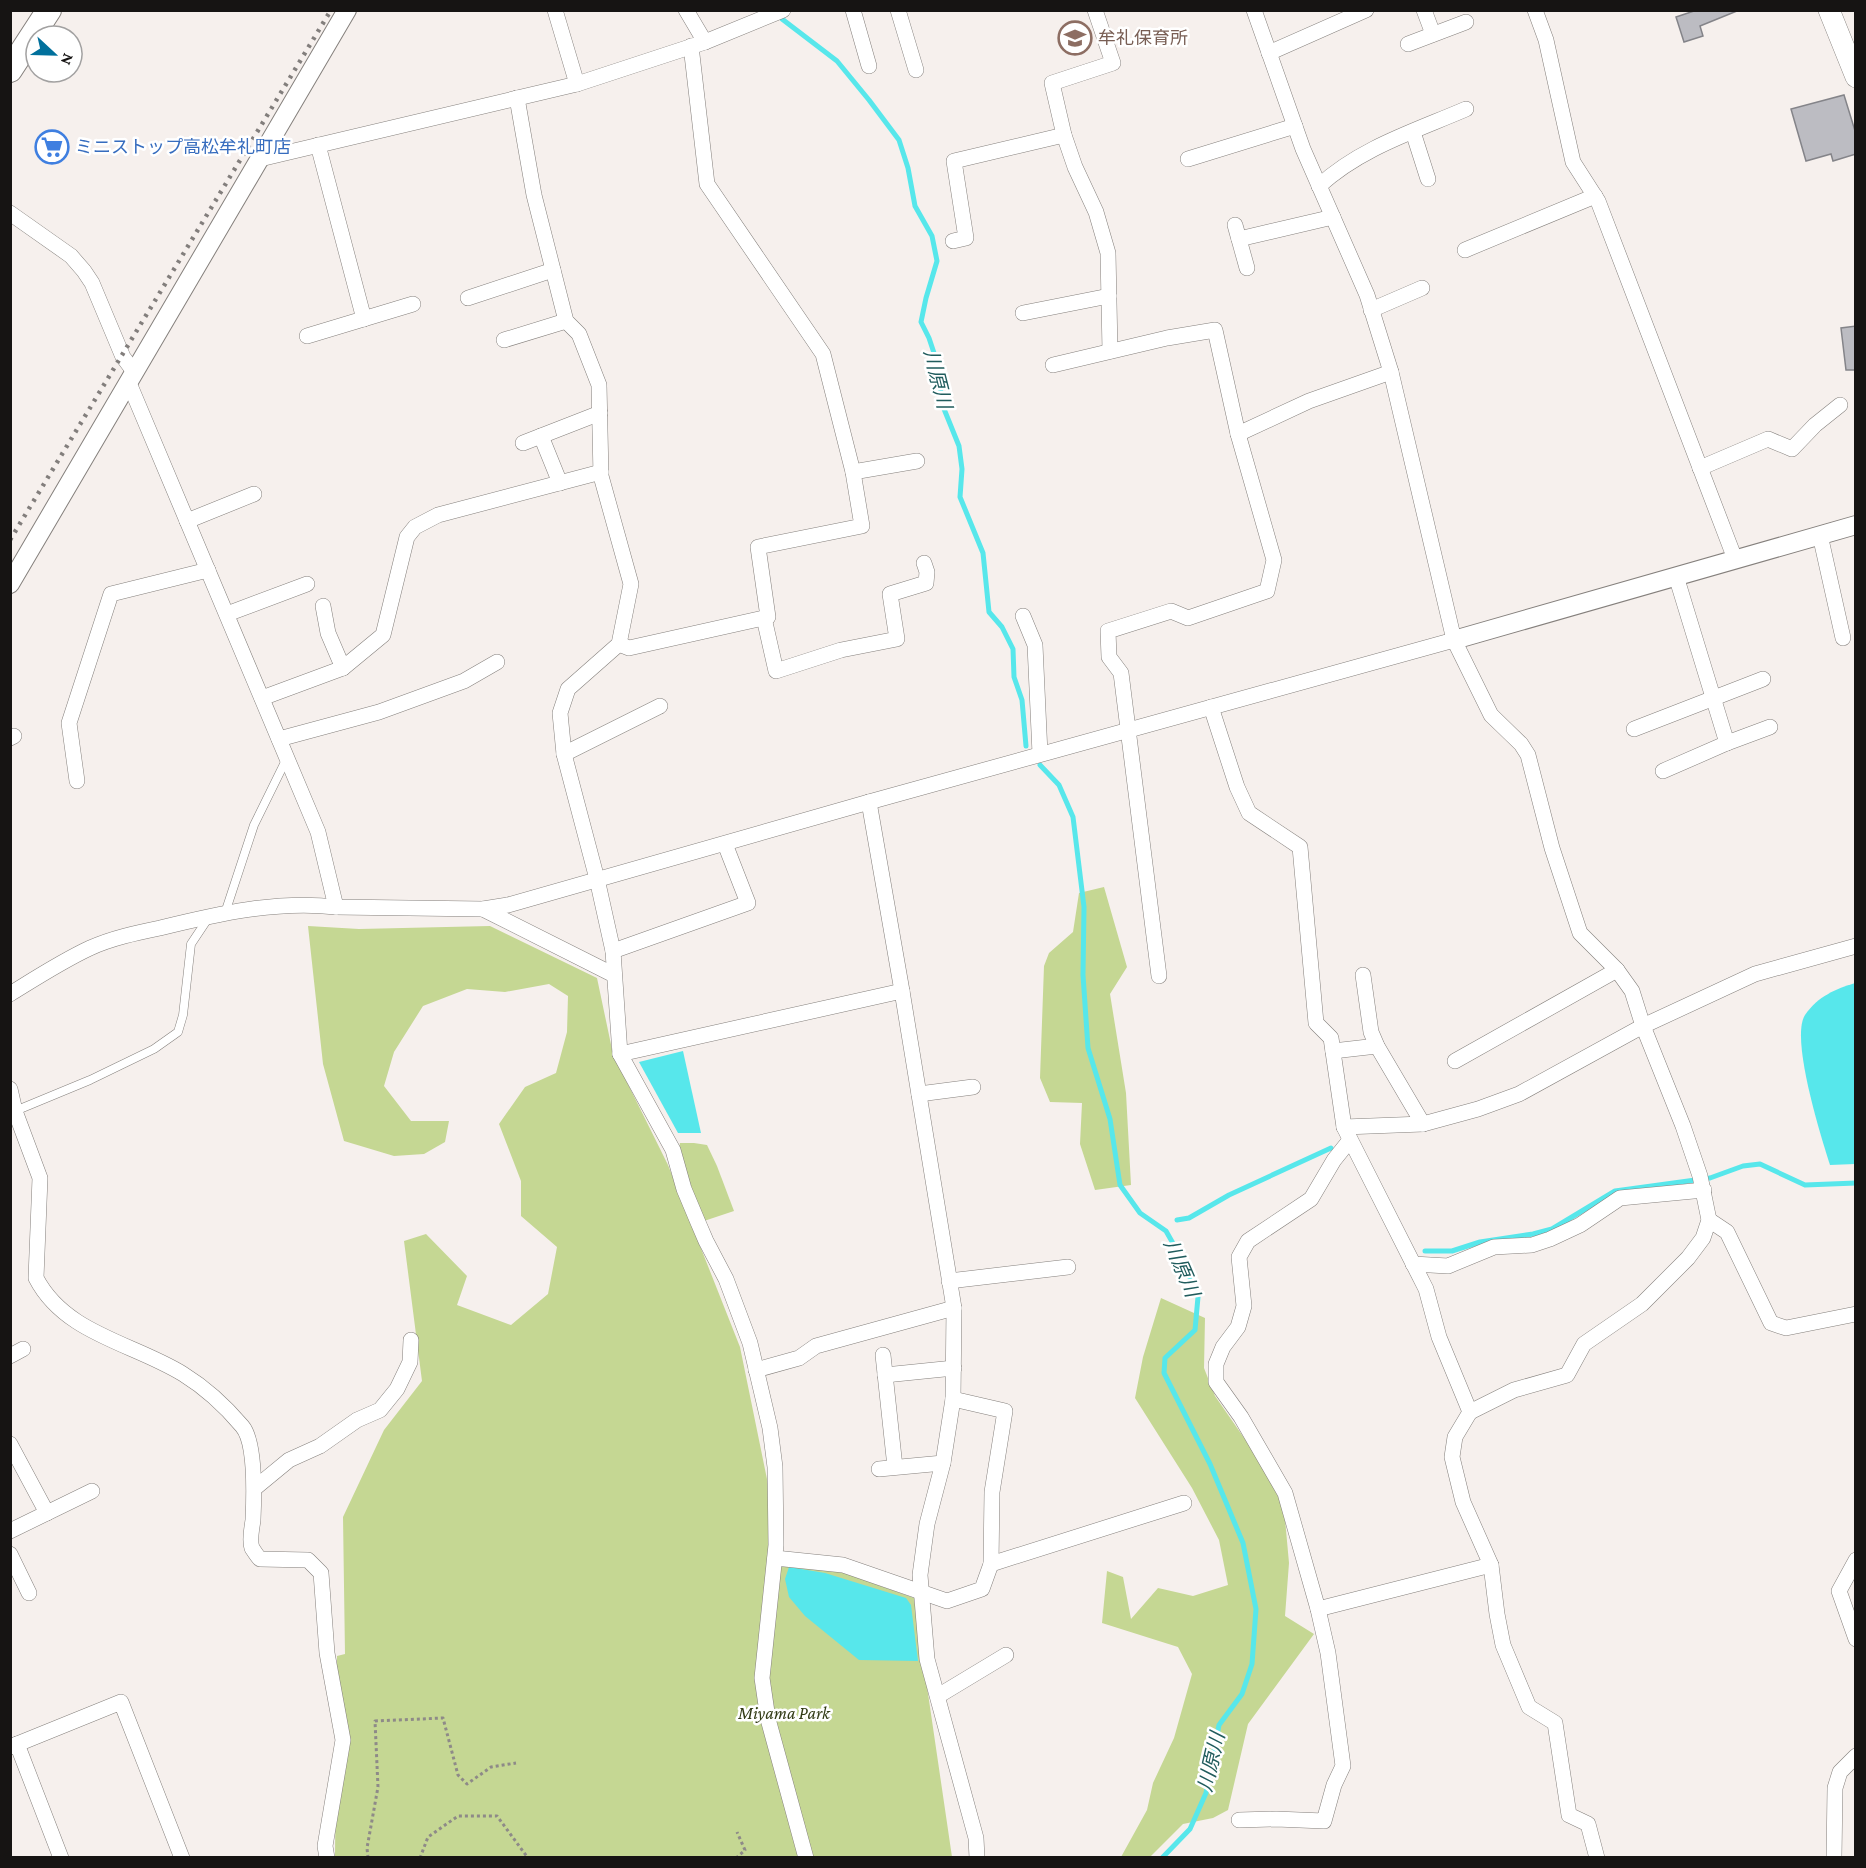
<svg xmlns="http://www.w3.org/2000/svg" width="1866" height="1868" font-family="'Crimson Pro','Noto Sans JP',serif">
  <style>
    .green { fill: #c5d793 }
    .water { fill: #57e7eb }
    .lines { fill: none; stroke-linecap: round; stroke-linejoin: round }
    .stream { stroke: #57e7eb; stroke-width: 5 }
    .building { fill: #bcbcc2; stroke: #848489; stroke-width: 1.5 }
    .service-casing { stroke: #85807d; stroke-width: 9 }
    .minor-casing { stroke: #85807d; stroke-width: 16 }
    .tertiary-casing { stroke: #85807d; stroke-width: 20 }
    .secondary-casing { stroke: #85807d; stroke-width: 22 }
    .trunk-casing { stroke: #85807d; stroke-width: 26 }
    .path { stroke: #8e8a88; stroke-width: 3; stroke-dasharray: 3 3; stroke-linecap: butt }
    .service { stroke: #fff; stroke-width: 8 }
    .minor { stroke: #fff; stroke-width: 15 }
    .tertiary { stroke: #fff; stroke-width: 18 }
    .secondary { stroke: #fff; stroke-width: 21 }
    .trunk { stroke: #fff; stroke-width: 24 }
    .rail { stroke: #827e7c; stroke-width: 4.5; stroke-dasharray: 3 6; stroke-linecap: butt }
    .labels { text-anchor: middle; stroke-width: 5; stroke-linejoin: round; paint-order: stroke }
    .education-label { font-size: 18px; fill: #785e54; stroke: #fff; text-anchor: start }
    .shop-label { font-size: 18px; fill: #366cbe; stroke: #fff; text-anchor: start }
    .park-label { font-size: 18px; font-style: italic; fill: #313a14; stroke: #fff }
    .water-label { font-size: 20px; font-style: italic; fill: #205c5d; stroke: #fff }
  </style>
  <rect width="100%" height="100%" fill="#f6f0ed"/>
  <!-- green -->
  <g class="green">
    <path d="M1104,887l23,80 -17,27 16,99 5,92 -36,5 -15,-46 2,-41 -32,-1 -10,-24 4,-112 5,-13 24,-21 6,-39z"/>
    <path d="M308,926l51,3 131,-3 107,52 16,76 55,111 72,182 28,137 11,82 60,5 75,27 38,259h-617l2,-201 8,-2 -2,-137 41,-87 38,-49 -18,-140 22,-7 41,42 -10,29 54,20 37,-31 9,-47 -36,-31v-35l-22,-57 26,-37 31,-14 11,-41 1,-36 -19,-12 -44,8 -38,-3 -44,17 -29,46 -10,34 27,35h38l-4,21 -21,12 -30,2 -50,-15 -21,-77z"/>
    <path d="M680,1143h14l13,2 10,21 17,45 -30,10 -26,-65z"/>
    <path d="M1161,1298l44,20 -1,50 11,28 43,62 26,50 5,55 -4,53 29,18 -66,90 -20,86 -15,8 -30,6 -33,33h-29l26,-47 6,-27 21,-45 18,-64 -14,-27 -76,-24 5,-52 16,6 8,42 27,-31 35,8 35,-11 -9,-45 -27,-52 -57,-90 8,-41z"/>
  </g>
  <!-- water -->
  <g class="water">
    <path d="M1855,983v181l-25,1c-9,-28 -40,-127 -25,-150 13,-19 31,-26 50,-32z"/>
    <path d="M683,1051l18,82h-23l-39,-71z"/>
    <path d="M789,1567l36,6 81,25 5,7 7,56 -59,-1 -54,-44 -16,-19 -4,-18z"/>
  </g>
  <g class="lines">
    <!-- stream -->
    <g class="stream">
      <path d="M782,19l55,42 32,39 30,40 9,28 7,38 17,30 5,25 -11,37 -5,24 8,16 9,27 4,39 17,42 3,23 -2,28 23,56 6,59 13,15 11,22 1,28 8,23 4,46"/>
      <path d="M1040,765l19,20 14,32 11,90 -1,68 5,73 22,71 10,66 20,28 26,18 17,30 15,36 -3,33 -30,28 -1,15 46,91 33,79 13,66 -4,55 -10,30 -23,31 -13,68 -16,36 -28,29"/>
      <path d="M1177,1220l12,-2 40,-23 102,-47"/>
      <path d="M1425,1251h27l28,-9 53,-8 19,-5 63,-38 95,-13 33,-12 17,-2 45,21 51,-2"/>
    </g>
  </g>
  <!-- building -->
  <g class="building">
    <path d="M1697,10h40v1l-37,15 3,10 -19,6 -8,-25z"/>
    <path d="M1844,95l12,39v20l-23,7 -2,-7 -25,7 -15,-52z"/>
    <path d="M1856,326v44h-10l-5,-42z"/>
  </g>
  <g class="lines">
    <!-- service casing -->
    <g class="service-casing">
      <g id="service">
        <path d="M225,913l29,-88 32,-65"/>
        <path d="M15,1111l75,-31 64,-31 24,-17 5,-17 8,-71 18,-27"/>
      </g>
    </g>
    <!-- minor casing -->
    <g class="minor-casing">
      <g id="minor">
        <path d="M555,10l22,74"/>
        <path d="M686,10l19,32"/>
        <path d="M853,10l16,56"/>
        <path d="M898,10l18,60"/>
        <path d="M1095,10l18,53 -61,20 12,52 11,32 21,45 12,41 2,98"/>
        <path d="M1254,10l49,139 64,146 24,77 63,268 37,75 30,29 7,11 24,93 28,85 37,37 15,21 11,35 40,100 17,50 9,44 -6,18 -15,20 -46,46 -58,40 -17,31 -53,15 -44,22"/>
        <path d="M1424,10l9,24"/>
        <path d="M1535,10l11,30 27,122 25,39 137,358"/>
        <path d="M1408,44l58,-22"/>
        <path d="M1269,53l97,-43"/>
        <path d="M517,98l17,97 32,126 13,13 20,51 2,91 30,108 -12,60 -51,45 -8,24 4,41 33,125 16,72 7,103 53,96 11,39 13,31 9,21 20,38 24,64 20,85 5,39 1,78 -14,133 6,41 38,139"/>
        <path d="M1413,132l15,47"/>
        <path d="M318,145l46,174"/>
        <path d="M260,159l317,-75 128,-42 78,-32"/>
        <path d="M1188,159l107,-33"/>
        <path d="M1319,186c41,-38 96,-55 147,-77"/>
        <path d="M10,213l61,43 13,15 8,12 31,74 12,16"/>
        <path d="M1235,225l12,43"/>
        <path d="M1239,239l94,-22"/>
        <path d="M953,241l13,-3 -12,-77 110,-26"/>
        <path d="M1465,250l130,-54"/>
        <path d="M468,298l85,-28"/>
        <path d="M1371,310l51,-22"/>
        <path d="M1023,313l86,-17"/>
        <path d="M307,336l106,-32"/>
        <path d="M504,340l62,-19"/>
        <path d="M1053,365l114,-27 48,-8 23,104 36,126 -7,31 -79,27 -17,-7 -63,20 1,26 12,16 38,303"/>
        <path d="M129,383l189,449 18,75"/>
        <path d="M1238,434l71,-33 82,-29"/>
        <path d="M541,436l19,47"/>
        <path d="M523,443l77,-30"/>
        <path d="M1700,468l68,-29 24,10 23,-24 25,-20"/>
        <path d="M853,472l64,-11"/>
        <path d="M187,521l67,-27"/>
        <path d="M1820,535l23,103"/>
        <path d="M1676,576l51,167"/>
        <path d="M323,606l5,27 15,35"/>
        <path d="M227,614l80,-30"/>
        <path d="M1023,616l12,29 5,109"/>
        <path d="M764,618l12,53 65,-21 56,-11 -7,-45 36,-11 1,-11 -3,-9"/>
        <path d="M619,644l10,4 139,-31 -10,-70 104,-21 -9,-54 -30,-118 -116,-170 -16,-138"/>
        <path d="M262,698l81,-30 40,-33 24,-98 8,-10 23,-12 163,-43"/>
        <path d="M1211,707l26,80 12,26 51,34 16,176 15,15 13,89 82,162 13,48 31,75 -15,25 -3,20 11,45 28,63 6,49 6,31 26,62 26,16 14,92 19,9 9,34"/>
        <path d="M1634,729l129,-50"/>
        <path d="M10,738l4,-2"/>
        <path d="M279,739l100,-27 85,-31 33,-19"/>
        <path d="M564,754l96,-48"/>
        <path d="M1663,771l64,-28 43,-16"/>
        <path d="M77,781l-8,-58 42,-129 97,-24"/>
        <path d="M869,802l33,189 52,317 -1,91 -10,64 -16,61 -7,51 7,84 49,179 1,20"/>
        <path d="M483,909l131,66"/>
        <path d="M613,951l135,-48 -23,-59"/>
        <path d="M1363,975l8,57 6,14 46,78"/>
        <path d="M10,994c26,-16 52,-33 80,-46 22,-10 46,-15 70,-20 57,-14 117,-28 176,-21l147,2 25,-4 361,-103 585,-162"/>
        <path d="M1333,1051l44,-5"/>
        <path d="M620,1054l282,-63"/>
        <path d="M1455,1061l162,-91"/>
        <path d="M10,1089l5,22 25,67 -4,100c29,56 97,65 147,96 21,13 43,33 59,52 14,16 12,72 11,94 -1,8 -4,20 -1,28 2,3 5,8 8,11l48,1 13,13 6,80 16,87 -18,106 2,12"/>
        <path d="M919,1094l54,-7"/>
        <path d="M1344,1127l79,-3 55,-15 41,-15 124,-68 112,-52 101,-28"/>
        <path d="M1709,1220l18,12 44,91 15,5 70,-14"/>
        <path d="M1413,1264l35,2 46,-19 38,-2 18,-6 30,-14 40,-27 84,-8"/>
        <path d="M949,1281l119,-14"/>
        <path d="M883,1355l12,112"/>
        <path d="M10,1356l13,-7"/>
        <path d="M756,1370l43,-12 17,-12 138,-38"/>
        <path d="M885,1375l69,-7"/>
        <path d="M10,1444l37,69"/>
        <path d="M879,1469l64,-6"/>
        <path d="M255,1488l34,-28 31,-14 37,-26 23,-10 17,-21 13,-27 1,-22"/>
        <path d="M10,1531l82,-40"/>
        <path d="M10,1554l19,39"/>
        <path d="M775,1558l68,7 104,36 35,-12 9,-25 1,-72 13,-81 -52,-12"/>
        <path d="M1856,1560l-17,31 17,48"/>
        <path d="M991,1564l193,-61"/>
        <path d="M1318,1609l173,-44"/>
        <path d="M938,1696l68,-41"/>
        <path d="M17,1744l44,114"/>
        <path d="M10,1747l111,-45 61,156"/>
        <path d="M1239,1820l37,-1 48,2 10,-36 9,-19 -15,-113 -10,-44 -33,-116 -44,-76 -25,-35v-18l7,-17 15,-20 6,-21 -5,-49 9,-16 63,-42 23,-39 16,-20"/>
        <path d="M1834,1858l1,-70 5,-16 16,-16"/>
      </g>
    </g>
    <!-- tertiary casing -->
    <g class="tertiary-casing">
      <g id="tertiary">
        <path d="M10,584l337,-574"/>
        <path d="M1454,640l402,-115"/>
      </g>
    </g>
    <!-- secondary casing -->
    <g class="secondary-casing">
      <path id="secondary" d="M1829,10l27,67"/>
    </g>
    <!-- trunk casing -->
    <g class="trunk-casing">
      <path id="trunk" d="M10,70l39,-60"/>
    </g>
    <!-- path -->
    <g class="path">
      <path d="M368,1858l-1,-10 11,-61 -3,-66 68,-3 15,57 9,9 24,-17 25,-4"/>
      <path d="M420,1858l8,-21 30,-21h39l31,42"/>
      <path d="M736,1858l9,-8 -8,-18"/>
    </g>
    <!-- service -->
    <use href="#service" class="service"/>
    <!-- minor -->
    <use href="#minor" class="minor"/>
    <!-- tertiary -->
    <use href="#tertiary" class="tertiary"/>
    <!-- secondary -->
    <use href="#secondary" class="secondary"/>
    <!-- trunk -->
    <use href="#trunk" class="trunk"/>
    <!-- rail -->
    <path class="rail" d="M10,540l321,-530"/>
  </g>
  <!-- icons -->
  <defs>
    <g id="school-ring" transform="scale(1.725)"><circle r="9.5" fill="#fff" stroke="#8d6e63" stroke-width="1.5"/><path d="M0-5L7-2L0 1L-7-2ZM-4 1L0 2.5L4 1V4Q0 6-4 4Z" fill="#8d6e63"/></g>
    <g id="supermarket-ring" transform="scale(1.725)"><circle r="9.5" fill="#fff" stroke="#3f7fe0" stroke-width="1.5"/><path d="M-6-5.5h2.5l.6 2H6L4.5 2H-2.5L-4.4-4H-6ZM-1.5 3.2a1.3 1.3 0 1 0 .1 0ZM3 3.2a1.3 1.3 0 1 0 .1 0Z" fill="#3f7fe0"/></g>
  </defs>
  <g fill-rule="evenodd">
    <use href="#school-ring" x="1075" y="38"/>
    <use href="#supermarket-ring" x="52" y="147"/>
  </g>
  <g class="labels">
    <!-- education labels -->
    <g class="education-label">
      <text x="1098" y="44">牟礼保育所</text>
    </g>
    <!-- shop labels -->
    <g class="shop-label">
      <text x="75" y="153">ミニストップ高松牟礼町店</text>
    </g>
    <!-- park labels -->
    <g class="park-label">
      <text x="784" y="1719">Miyama Park</text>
    </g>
    <!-- water labels -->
    <g class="water-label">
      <text transform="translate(938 379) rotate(76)" y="7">川原川</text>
      <text transform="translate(1182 1268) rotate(67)" y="7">川原川</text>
      <text transform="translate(1211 1762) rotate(-77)" y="7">川原川</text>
    </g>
  </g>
  <!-- border -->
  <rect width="1866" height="1868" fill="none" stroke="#161413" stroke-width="24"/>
  <!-- north arrow -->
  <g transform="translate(54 54) rotate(112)"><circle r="28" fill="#ffffff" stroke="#a2a1a1" stroke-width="1.5"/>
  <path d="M0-4.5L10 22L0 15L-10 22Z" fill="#01709c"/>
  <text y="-9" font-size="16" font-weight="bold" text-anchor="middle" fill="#161413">N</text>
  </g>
</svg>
